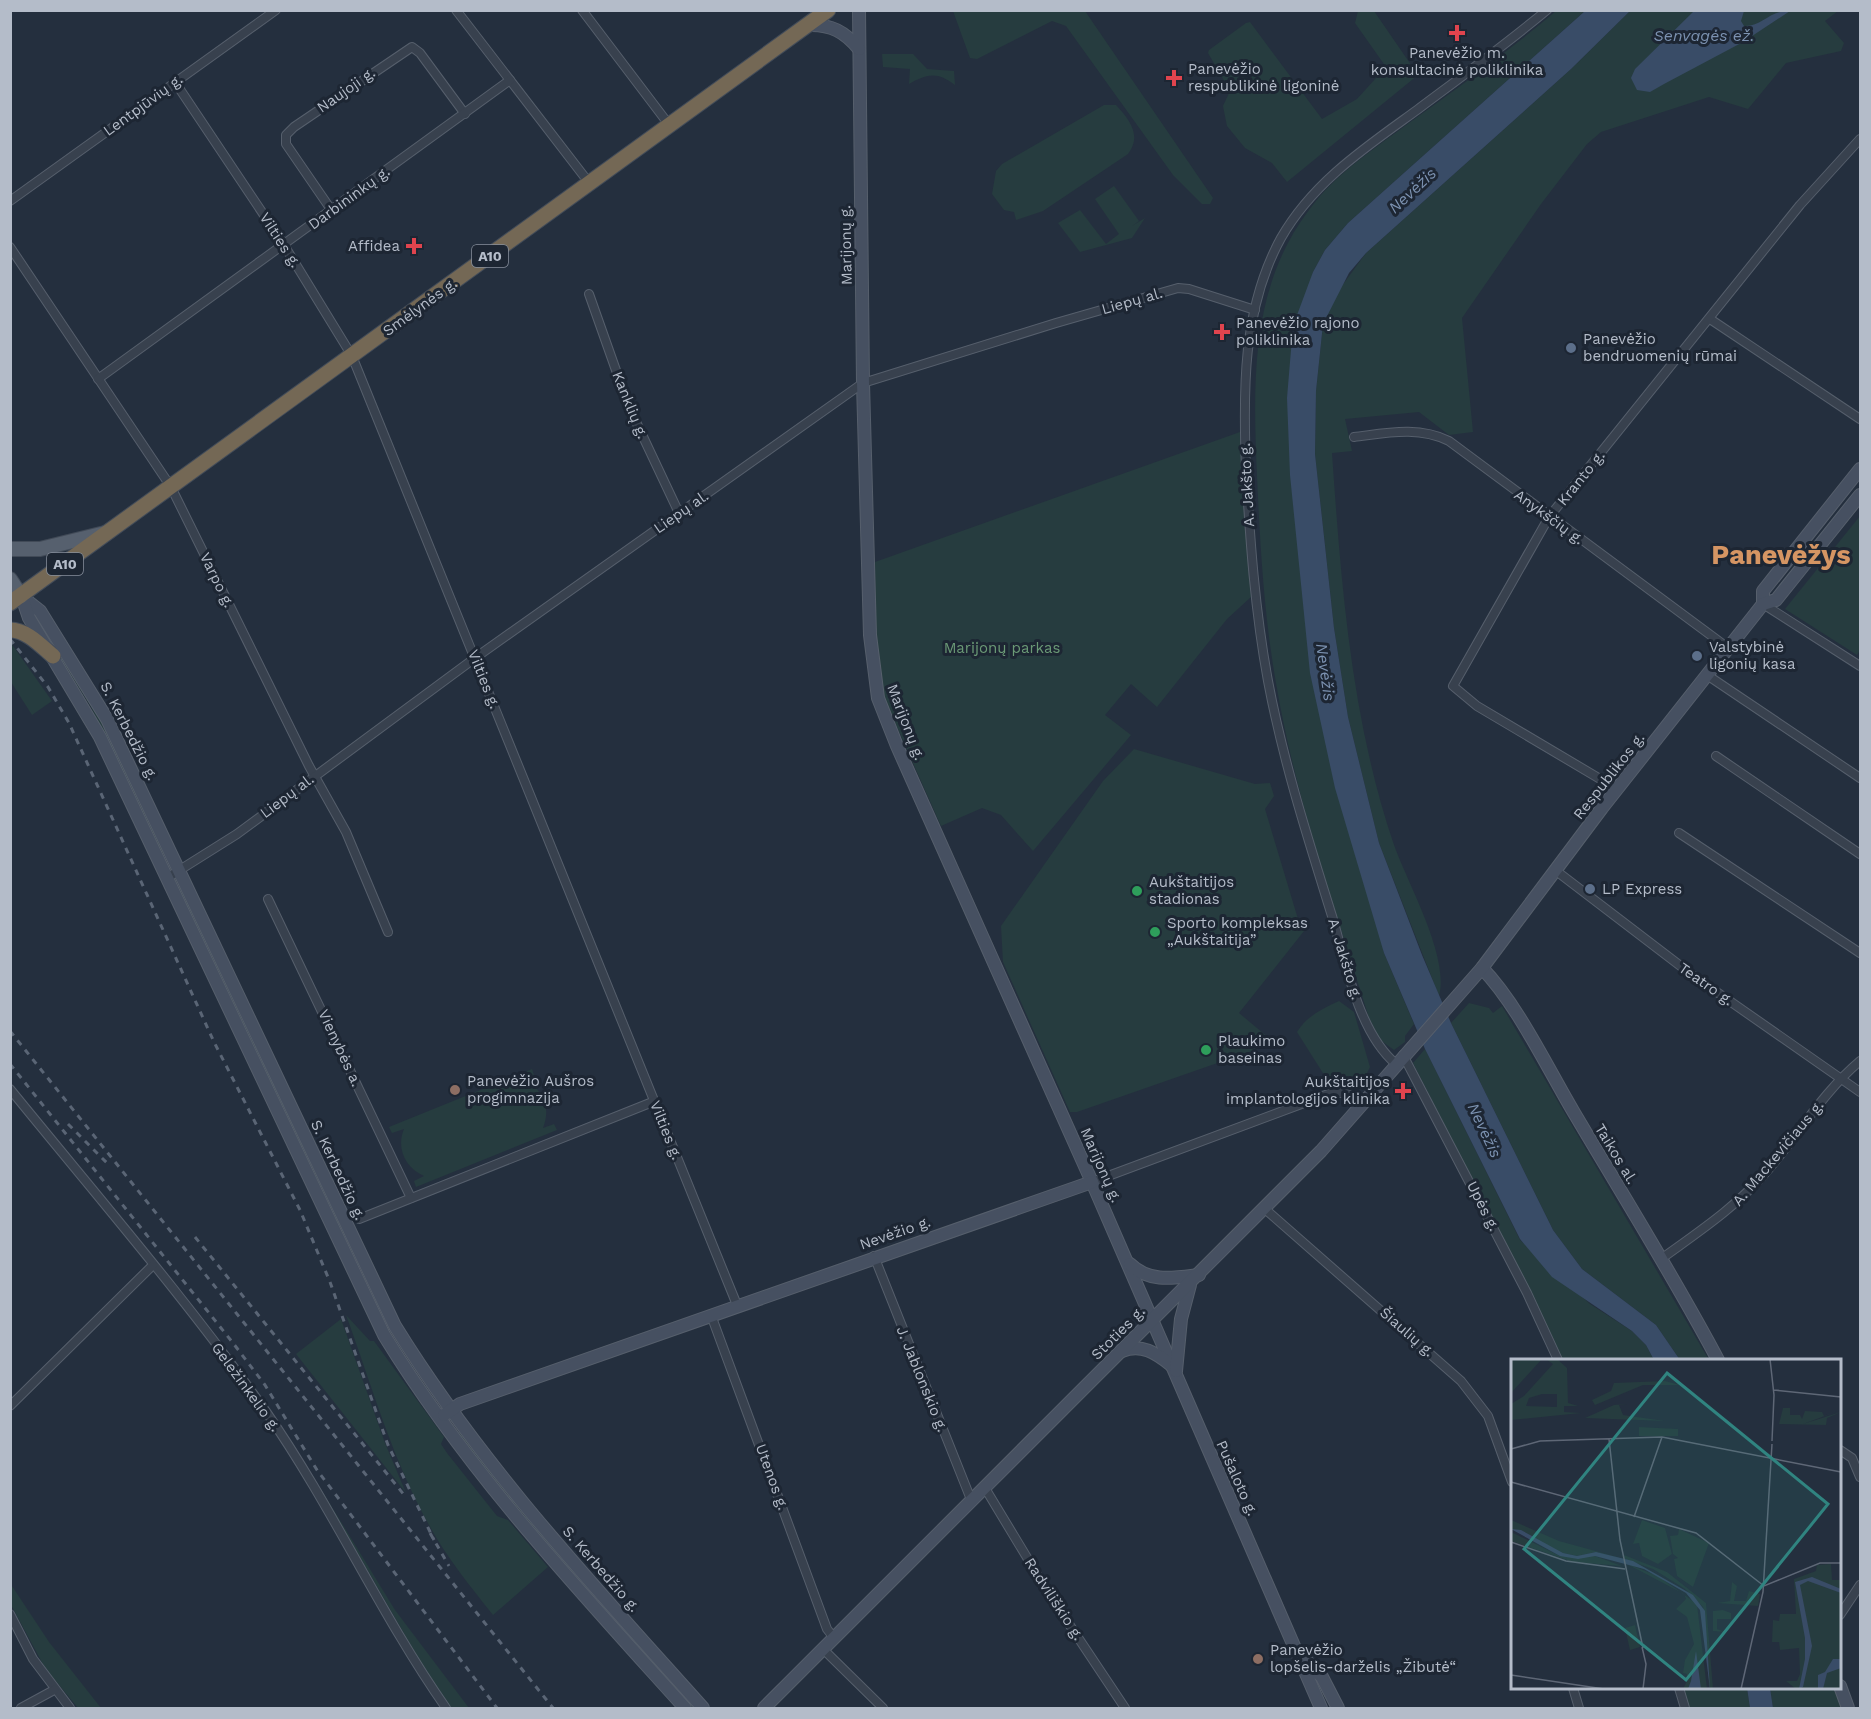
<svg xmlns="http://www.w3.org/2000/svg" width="1871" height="1719" font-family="'Work Sans',sans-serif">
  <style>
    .green { fill: #263c3f }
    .water { fill: #394c67 }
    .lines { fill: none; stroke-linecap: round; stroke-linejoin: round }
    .street-casing { stroke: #565f6c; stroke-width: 10 }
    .secondary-casing { stroke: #565f6c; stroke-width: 14 }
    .primary-casing { stroke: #414a57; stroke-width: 16 }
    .highway-casing { stroke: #434c59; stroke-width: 17 }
    .street { stroke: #38414e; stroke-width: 8 }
    .secondary { stroke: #465061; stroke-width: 12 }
    .primary { stroke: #56606e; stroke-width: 14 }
    .highway { stroke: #746855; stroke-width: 15 }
    .rail { stroke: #5a6575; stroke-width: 3; stroke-dasharray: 6 6; stroke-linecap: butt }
    .health-dot { fill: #e0444e; stroke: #1d2633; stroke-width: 2 }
    .service-dot { fill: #5c6f8a; stroke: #1d2633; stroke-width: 2 }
    .leisure-dot { fill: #2e9e5b; stroke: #1d2633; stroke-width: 2 }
    .education-dot { fill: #8d6e63; stroke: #1d2633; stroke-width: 2 }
    .labels { text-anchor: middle; stroke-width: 6; stroke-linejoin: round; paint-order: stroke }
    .shield { fill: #1d2633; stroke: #878f9c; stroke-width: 1.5 }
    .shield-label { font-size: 14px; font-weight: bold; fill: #b4bcc9 }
    .poi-label { font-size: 15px; fill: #b4bcc9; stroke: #1d2633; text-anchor: start }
    .street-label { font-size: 15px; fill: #b4bcc9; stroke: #1d2633 }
    .park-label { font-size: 15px; fill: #6b9a76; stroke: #1d2633 }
    .water-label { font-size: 16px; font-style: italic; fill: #7c92b1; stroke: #1d2633 }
    .town-label { font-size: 27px; font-weight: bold; fill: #d59563; stroke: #1d2633 }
    .inset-road { fill: none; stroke: #5e6776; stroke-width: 1.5 }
    .view { fill: #308480; fill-opacity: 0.15; stroke: #308480; stroke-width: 3 }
    .inset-edge { fill: none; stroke: #b4bcc9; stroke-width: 3 }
  </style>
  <rect width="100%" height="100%" fill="#242f3e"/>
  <!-- green -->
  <g class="green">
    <path d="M953,11h132l128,187 -3,6h-8l-29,-29 -107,-149 -14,-5 -75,38 -7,-1z"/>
    <path d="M1358,11h16l44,64 -131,107 -15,-19 -27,-15 -18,-22 -4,-20 7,-15 -22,-38 1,-3 37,-27 4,-1 72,97 35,-20 29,-32 -31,-44z"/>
    <path d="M1556,11h29l-237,212 -23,27 -12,22 -26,126 97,555 30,71 -9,12v6l-11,8 -14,-10 -11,-22c-34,-110 -74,-221 -93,-335 -12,-68 -16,-138 -19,-207 -4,-93 -7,-189 52,-266 26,-36 65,-61 100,-87 50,-36 100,-72 147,-112z"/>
    <path d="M1630,11h208l-13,10 19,22 -3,8 -55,12 -38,46 -39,-12 -108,35 -14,12 -46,60 -79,114 11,114 -24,3 -30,-23 -74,7 7,32 -20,2c9,130 19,264 61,389 13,39 57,114 46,154l-60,-153 -31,-126 -14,-89 -19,-174 1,-63 7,-67 13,-30 30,-41 205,-184z"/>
    <path d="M882,54h31l14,15 27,2 1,14c-17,-13 -27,-12 -46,-1l1,-15 -27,-2z"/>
    <path d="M1104,105h12c14,15 26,31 12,49l-85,57 -27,9 -2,-8 -10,-2 -12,-16 4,-23 6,-7z"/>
    <path d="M1114,186l25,35 -7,5 13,-8 -13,20 -52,14 -22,-29 22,-13 26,34 13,-10 -24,-35z"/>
    <path d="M1240,432l11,165 -24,22 -70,88 -26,-23 -26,31 26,20 -98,116 -32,-36 -19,-7 -41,18 -57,-128 -8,-51 -1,-85z"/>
    <path d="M1860,516v134l-3,5 -72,-46z"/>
    <path d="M38,616l69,114 58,121 -4,2 -70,-146 -56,-89z"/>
    <path d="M11,643l41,58 -20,14 -21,-33z"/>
    <path d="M1134,749l121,35 15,-1 4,13 -9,13 33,110 10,7 -69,87 36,30 -198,69h-7l-67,-150 -2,-36 102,-145z"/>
    <path d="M181,886l171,366 -3,1 -171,-365z"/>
    <path d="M1339,1001l15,11 16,55 -4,8 -33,14 -36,-57c10,-16 25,-23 42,-31z"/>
    <path d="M1469,1003l20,5 4,5 9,-7 207,354h-29l-24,-35 -74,-56 -29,-39 -102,-207z"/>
    <path d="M1425,1049l95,191 70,64 42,27 14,14 8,15h-96l-87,-183 -58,-114z"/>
    <path d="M532,1069l2,6 -10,5c20,9 27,28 19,48l11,-4 3,6 -141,57 -2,-6 10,-5c-19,-8 -28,-28 -20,-47l-12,4 -3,-6z"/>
    <path d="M346,1315l24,26h4l70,96 -3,7 6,9 50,63 11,4 40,47 -55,48c-23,-29 -46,-57 -64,-90 -37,-66 -57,-139 -83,-210z"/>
    <path d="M341,1319l44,124 21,50 -110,-139z"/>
    <path d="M461,1432l38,51 198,225h-6l-170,-191 -64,-82z"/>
    <path d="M316,1481l79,129 74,98h-22z"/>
    <path d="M10,1583l39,59 52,66h-23l-33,-40 -34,-63z"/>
    <path d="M1679,1688h68l3,20h-65z"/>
    <path d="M1770,1688h64l8,20h-69z"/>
  </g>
  <!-- water -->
  <g class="water">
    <path d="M1585,11h45l-59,58 -205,184 -17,20 -26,51 -7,67 -1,63 19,174 14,89 31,126 43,112 29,68 102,207 29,39 74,56 24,35h-26l-8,-15 -14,-14 -80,-54 -32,-38 -95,-190 -41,-96 -49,-165 -25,-115 -20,-198 -3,-77 6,-72 20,-54 12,-22 23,-27z"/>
    <path d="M1694,11h50l-3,10 3,5c18,1 25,-16 46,-15l-47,31 -79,42 -14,8 -13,-2 -6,-12 4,-9z"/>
    <path d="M1747,1688h23l3,20h-23z"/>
  </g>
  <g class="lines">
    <!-- street casing -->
    <g class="street-casing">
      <g id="street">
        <path d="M456,10l134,174"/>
        <path d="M582,10l88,116"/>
        <path d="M175,82l109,163 68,111 385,949"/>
        <path d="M10,201l266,-191"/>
        <path d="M332,211l-46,-67v-9l8,-8 118,-80 8,6 45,61"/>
        <path d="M10,247l161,240 138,279 37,66 42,100"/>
        <path d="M589,294l40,113 50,106"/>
        <path d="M1710,319l150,100"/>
        <path d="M98,379l412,-299"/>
        <path d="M1354,437c33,-4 64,-11 95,4l279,207"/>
        <path d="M1763,604l97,62"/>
        <path d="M1707,675l153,103"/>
        <path d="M1716,756l144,98"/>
        <path d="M1617,789l-140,-83 -24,-20 96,-169 251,-312 60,-66"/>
        <path d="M1679,833l181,120"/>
        <path d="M1555,870l136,104 169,118"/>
        <path d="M167,878l70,-44 238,-176 388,-275 193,-60 122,-35 11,1 66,21"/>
        <path d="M268,899l143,299"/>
        <path d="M1403,1055l124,238 31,67"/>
        <path d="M1396,1064c-38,-32 -50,-101 -64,-148 -24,-77 -49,-155 -64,-235 -13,-70 -18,-141 -22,-211 -3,-79 -4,-161 35,-232 32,-56 85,-91 136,-128 44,-33 88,-65 130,-100"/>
        <path d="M10,1089c87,107 178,212 257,324 66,95 113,201 179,295"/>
        <path d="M1092,1182l239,-89h13l22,7"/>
        <path d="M1265,1209l196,172 27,35 24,66"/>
        <path d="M359,1219l296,-118"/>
        <path d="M874,1256l98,246"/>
        <path d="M1661,1259c40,-29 74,-51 107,-89 31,-36 55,-78 92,-109"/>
        <path d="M711,1315l116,314 7,9"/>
        <path d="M10,1406l143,-141"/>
        <path d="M1840,1450l12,8 8,19"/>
        <path d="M985,1488l64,106 76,114"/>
        <path d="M10,1614l23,45 37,49"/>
        <path d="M1840,1615l20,-30"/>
        <path d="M824,1650l59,58"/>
        <path d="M1573,1688l6,20"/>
        <path d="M1679,1688l6,20"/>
        <path d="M21,1708l33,-18"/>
      </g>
    </g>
    <!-- secondary casing -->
    <g class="secondary-casing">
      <g id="secondary">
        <path d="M859,10l4,373 7,252 8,63 19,48 195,436 229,526"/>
        <path d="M808,25c23,-1 37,7 51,24"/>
        <path d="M21,596l19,15 67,108 288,607c87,141 199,260 308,382"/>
        <path d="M22,597l7,21 71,119 284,598c84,137 194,254 301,373"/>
        <path d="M1763,604v-13l97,-122"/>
        <path d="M1482,968c35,36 65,99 91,143 49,83 100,164 145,249"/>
        <path d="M1130,1264c19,19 44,14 69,11"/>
        <path d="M1122,1351c19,-8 34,2 49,14"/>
        <path d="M1176,1371l5,-52 9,-34"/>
        <path d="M444,1415l16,-11 632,-222"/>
        <path d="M1302,1656l20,21 16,31"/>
        <path d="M1840,1686l8,22"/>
        <path d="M764,1708l557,-557 161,-183 120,-160 161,-204 13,-4 84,-105"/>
      </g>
    </g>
    <!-- primary casing -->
    <g class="primary-casing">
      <g id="primary">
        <path d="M10,549h30l65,-16"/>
        <path d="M10,579l11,17"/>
      </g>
    </g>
    <!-- highway casing -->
    <g class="highway-casing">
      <g id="highway">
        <path d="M10,603l818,-593"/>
        <path d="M10,630c17,0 31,16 43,26"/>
      </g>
    </g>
    <!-- street -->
    <use href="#street" class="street"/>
    <!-- secondary -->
    <use href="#secondary" class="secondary"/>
    <!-- primary -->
    <use href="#primary" class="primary"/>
    <!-- highway -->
    <use href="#highway" class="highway"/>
    <!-- rail -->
    <g class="rail">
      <path d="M10,639l38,48 21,36 145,319 86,168 30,72 58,163 46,95"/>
      <path d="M10,1031l543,677"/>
      <path d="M10,1064l223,279 32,42 52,85 180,238"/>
      <path d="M68,1124l42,42"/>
      <path d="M195,1237l210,259"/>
      <path d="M430,1533l19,33"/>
    </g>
  </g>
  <!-- markers -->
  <g class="health-dot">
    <path d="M1454 24h6v6h6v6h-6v6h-6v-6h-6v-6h6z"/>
    <path d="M1171 69h6v6h6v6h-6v6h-6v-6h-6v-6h6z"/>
    <path d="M411 237h6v6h6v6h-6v6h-6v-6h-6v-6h6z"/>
    <path d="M1219 323h6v6h6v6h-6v6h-6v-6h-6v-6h6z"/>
    <path d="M1400 1082h6v6h6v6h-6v6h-6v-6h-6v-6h6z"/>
  </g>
  <g class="service-dot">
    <circle cx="1571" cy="348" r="6"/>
    <circle cx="1697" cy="656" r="6"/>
    <circle cx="1590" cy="889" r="6"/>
  </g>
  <g class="leisure-dot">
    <circle cx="1137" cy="891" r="6"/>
    <circle cx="1155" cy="932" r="6"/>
    <circle cx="1206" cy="1050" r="6"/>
  </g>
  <g class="education-dot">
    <circle cx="455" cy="1090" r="6"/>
    <circle cx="1258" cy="1659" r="6"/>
  </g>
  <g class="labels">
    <!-- shield labels -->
    <g class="shield">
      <rect x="472" y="245" width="36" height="22" rx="4.5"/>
      <rect x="47" y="553" width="36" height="22" rx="4.5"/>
    </g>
    <g class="shield-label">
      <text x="490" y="261">A10</text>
      <text x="65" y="569">A10</text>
    </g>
    <!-- poi labels -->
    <g class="poi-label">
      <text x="1457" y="58" text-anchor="middle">Panevėžio m.<tspan x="1457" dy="17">konsultacinė poliklinika</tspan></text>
      <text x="1188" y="74">Panevėžio<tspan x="1188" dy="17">respublikinė ligoninė</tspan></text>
      <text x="400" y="251" text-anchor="end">Affidea</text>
      <text x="1236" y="328">Panevėžio rajono<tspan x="1236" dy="17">poliklinika</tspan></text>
      <text x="1583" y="344">Panevėžio<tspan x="1583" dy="17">bendruomenių rūmai</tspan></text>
      <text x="1709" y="652">Valstybinė<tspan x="1709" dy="17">ligonių kasa</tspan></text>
      <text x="1149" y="887">Aukštaitijos<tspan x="1149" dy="17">stadionas</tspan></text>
      <text x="1602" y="894">LP Express</text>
      <text x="1167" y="928">Sporto kompleksas<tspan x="1167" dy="17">„Aukštaitija”</tspan></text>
      <text x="1218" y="1046">Plaukimo<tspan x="1218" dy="17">baseinas</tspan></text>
      <text x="467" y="1086">Panevėžio Aušros<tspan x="467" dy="17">progimnazija</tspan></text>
      <text x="1390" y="1087" text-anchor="end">Aukštaitijos<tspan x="1390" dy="17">implantologijos klinika</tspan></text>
      <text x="1270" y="1655">Panevėžio<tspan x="1270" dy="17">lopšelis-darželis „Žibutė“</tspan></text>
    </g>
    <!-- street labels -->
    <g class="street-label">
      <text transform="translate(346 90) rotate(-35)" y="5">Naujoji g.</text>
      <text transform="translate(143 105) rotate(-36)" y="5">Lentpjūvių g.</text>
      <text transform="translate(349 198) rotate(-36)" y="5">Darbininkų g.</text>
      <text transform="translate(280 240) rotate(57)" y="5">Vilties g.</text>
      <text transform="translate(846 245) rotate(-91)" y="5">Marijonų g.</text>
      <text transform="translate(1132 301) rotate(-16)" y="5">Liepų al.</text>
      <text transform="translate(420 307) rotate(-36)" y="5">Smėlynės g.</text>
      <text transform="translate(630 405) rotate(68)" y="5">Kanklių g.</text>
      <text transform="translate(1581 478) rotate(-51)" y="5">Kranto g.</text>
      <text transform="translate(1247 485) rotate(-93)" y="5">A. Jakšto g.</text>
      <text transform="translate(681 512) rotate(-35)" y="5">Liepų al.</text>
      <text transform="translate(1549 517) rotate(36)" y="5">Anykščių g.</text>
      <text transform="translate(217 580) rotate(64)" y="5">Varpo g.</text>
      <text transform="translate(484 679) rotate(68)" y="5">Vilties g.</text>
      <text transform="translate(906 722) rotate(69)" y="5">Marijonų g.</text>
      <text transform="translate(129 731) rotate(63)" y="5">S. Kerbedžio g.</text>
      <text transform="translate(1609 776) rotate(-52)" y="5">Respublikos g.</text>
      <text transform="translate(287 796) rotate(-37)" y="5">Liepų al.</text>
      <text transform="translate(1345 959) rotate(73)" y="5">A. Jakšto g.</text>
      <text transform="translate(1706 984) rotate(35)" y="5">Teatro g.</text>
      <text transform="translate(340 1048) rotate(65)" y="5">Vienybės a.</text>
      <text transform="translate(666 1130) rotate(68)" y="5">Vilties g.</text>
      <text transform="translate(1778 1153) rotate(-50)" y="5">A. Mackevičiaus g.</text>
      <text transform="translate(1616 1154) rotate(59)" y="5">Taikos al.</text>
      <text transform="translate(1101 1165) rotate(66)" y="5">Marijonų g.</text>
      <text transform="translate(338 1170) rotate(65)" y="5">S. Kerbedžio g.</text>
      <text transform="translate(1483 1206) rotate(63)" y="5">Upės g.</text>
      <text transform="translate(895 1233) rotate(-19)" y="5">Nevėžio g.</text>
      <text transform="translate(1407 1332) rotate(41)" y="5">Šiaulių g.</text>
      <text transform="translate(1118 1333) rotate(-45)" y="5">Stoties g.</text>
      <text transform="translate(922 1379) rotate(68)" y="5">J. Jablonskio g.</text>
      <text transform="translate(246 1387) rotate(54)" y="5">Geležinkelio g.</text>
      <text transform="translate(772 1477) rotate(70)" y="5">Utenos g.</text>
      <text transform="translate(1237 1478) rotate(66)" y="5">Pušaloto g.</text>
      <text transform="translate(601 1569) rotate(49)" y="5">S. Kerbedžio g.</text>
      <text transform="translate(1054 1599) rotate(57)" y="5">Radviliškio g.</text>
    </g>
    <!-- park labels -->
    <g class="park-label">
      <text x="1002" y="653">Marijonų parkas</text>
    </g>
    <!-- water labels -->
    <g class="water-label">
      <text x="1704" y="41">Senvagės ež.</text>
      <text transform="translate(1412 190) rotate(-43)" y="6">Nevėžis</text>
      <text transform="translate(1326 672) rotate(82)" y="6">Nevėžis</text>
      <text transform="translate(1485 1130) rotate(65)" y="6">Nevėžis</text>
    </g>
    <!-- town labels -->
    <g class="town-label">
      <text x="1781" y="564">Panevėžys</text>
    </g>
  </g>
  <!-- overview -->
  <g transform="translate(1511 1359)">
    <rect width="330" height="330" fill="#242f3e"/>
    <path d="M0,0h31l-31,34zM35,0h11l10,9 1,35 10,3h-14v6l17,1 -70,7v-16l13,-8 29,-32zM31,35h15v13l-31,-1 3,-8zM154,22l15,4h-37l-48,20 -3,-5 19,-9 3,-8zM116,45l-8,1 4,10 42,6 -80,-3 29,-13zM272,49h7v7h10l2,4 3,-8 17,1 2,4 17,-6 -38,14 38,-12 -14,6 -1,7 -47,-1zM128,68l39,2v7h-39zM0,161l48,21 62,17 -25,-6 -19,4 -14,-3 -52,-24zM131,161l23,8 7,26 -14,10 -16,-8 -3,-13 -6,1zM168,170l30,14 -16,44 -16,-11 -3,-17 4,-1 -5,-4 -3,-18 8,-1zM0,173l49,24h35l27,10 -49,-4 -62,-21zM113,196l43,17 39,31 7,86 -4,-2 -6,-80 -18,-18 -32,-20 -29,-10zM114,204l33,13 39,28 10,85h-24l4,-8v-7l-4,-1 2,-13 9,-16 -7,-27 -11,-8 10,-10 -2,-5zM320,205l1,16h9v109h-45l-10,-8h11l3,-7 -1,-26 -19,2 -1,-8h-7l1,-22 6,1 1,-7h16l-2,-35 22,-8 1,-6zM221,223l5,4 -3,15h12l3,-10 11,3 -2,12 -41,-3 13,-2zM212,251l8,3v6h-14v10l8,3 -12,-1v-20zM124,266l5,22 -10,3 -5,-22z" fill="#263c3f" fill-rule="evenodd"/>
    <path d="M0,170l10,1 42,23 14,3 19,-4 37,9 60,34 12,16 5,78 -10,-79 -14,-17 -42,-24 -49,-13 -17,3 -18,-3zM301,218l29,12v4l-33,-12 -8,4 12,61 -9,41 -4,2 6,-30v-21l-10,-56zM185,292l5,38h-13l3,-8zM322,300h8v9l-14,5 -4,16h-5v-14l7,-3z" fill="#394c67"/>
    <path class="inset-road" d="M259,0l4,36 -2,46M263,31l67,7M98,80l11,101 23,108M0,90l29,-8 122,-4 179,35M0,123l185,51 68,53 56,-23h21M123,158l28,-80M0,183l55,19 59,8M131,288l4,17 -3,25M0,316l93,14M230,330l22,-97 9,-148"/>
    <path class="view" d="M156,14l161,131 -142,176 -162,-131z"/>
    <rect width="330" height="330" class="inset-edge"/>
  </g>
  <!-- border -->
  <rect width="1871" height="1719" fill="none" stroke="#b4bcc9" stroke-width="24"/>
</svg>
